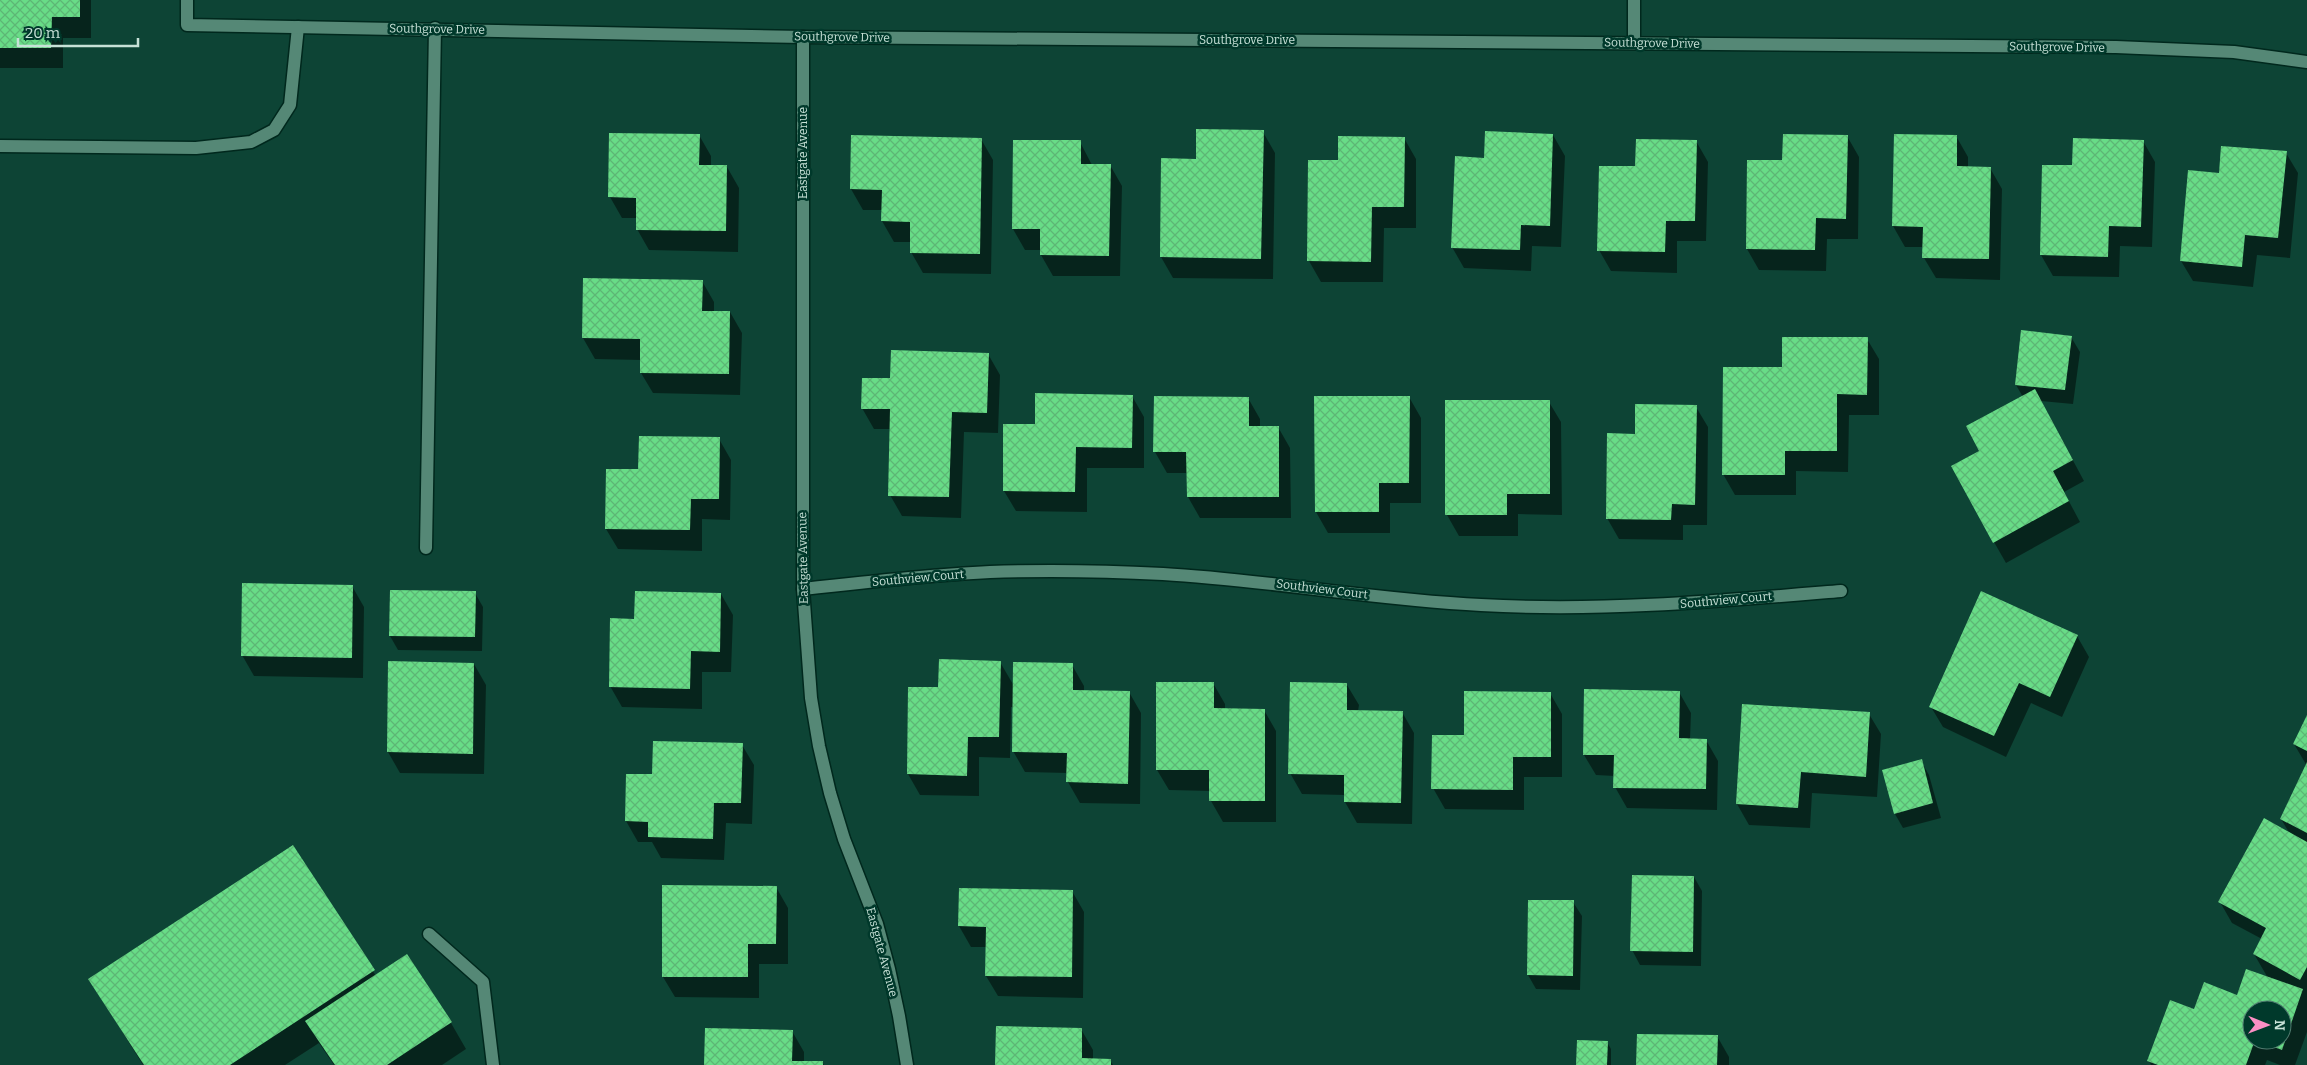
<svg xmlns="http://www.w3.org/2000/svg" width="2307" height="1065" font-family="Bitter,serif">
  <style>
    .shadow { fill: #0007; fill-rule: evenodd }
    .building { fill: url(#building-cross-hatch); fill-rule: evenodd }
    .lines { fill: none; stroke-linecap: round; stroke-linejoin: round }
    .service-casing { stroke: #00281d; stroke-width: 15 }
    .minor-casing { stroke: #00281d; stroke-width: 15 }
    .service { stroke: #558876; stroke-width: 12 }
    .minor { stroke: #558876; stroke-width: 12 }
    .labels { text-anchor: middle; stroke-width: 5; stroke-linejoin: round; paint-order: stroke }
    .street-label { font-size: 12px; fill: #c7e1d7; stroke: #00392b }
  </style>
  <defs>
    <pattern id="building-cross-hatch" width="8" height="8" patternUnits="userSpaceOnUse" patternTransform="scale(1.25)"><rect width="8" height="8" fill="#68dc87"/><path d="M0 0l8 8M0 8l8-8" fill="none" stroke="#5db675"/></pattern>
  </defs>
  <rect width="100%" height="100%" fill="#0d4435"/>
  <!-- shadow -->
  <g class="shadow">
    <path d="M0,0h91v38h-28v30h-63z"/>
    <path d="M1263,132l12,21 -2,126 -100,-1 -12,-21z"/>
    <path d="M699,135l12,21v10l16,1 12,21 -1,64 -89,-2 -12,-21v-11h-15l-12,-21z"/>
    <path d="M1553,135l12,21 -4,91 -29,-1 -1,25 -67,-3 -12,-21 34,-88z"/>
    <path d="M1847,136l12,21 -1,82h-31l-1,32 -67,-1 -12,-21 36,-87z"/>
    <path d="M1956,136l12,21v11h22l12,21 -2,91 -64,-2 -12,-20v-11h-19l-12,-21z"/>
    <path d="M1404,138l12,21v69h-32l-1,54h-62l-12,-21 30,-99z"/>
    <path d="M981,139l12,21 -2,114 -68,-1 -12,-21v-10h-17l-12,-21v-11h-19l-12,-21z"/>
    <path d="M1014,141l66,1 12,23h18l12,21 -2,90h-67l-12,-21v-5h-16l-12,-21z"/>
    <path d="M1696,141l12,21 -2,79h-29v32l-66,-2 -12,-21 38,-83z"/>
    <path d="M2143,141l12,21 -3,85 -32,-1 -1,31 -66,-1 -12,-21 33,-88z"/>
    <path d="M2286,153l12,20 -8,85 -33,-3 -4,32 -60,-6 -12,-20 39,-86z"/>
    <path d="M584,279l118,2 12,21v10h16l12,21 -2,62 -87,-2 -12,-20v-13l-46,-1 -12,-21z"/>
    <path d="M2071,337l9,15 -7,52 -32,-3 43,80 -20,11 16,30 -74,41 -12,-21 -13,-90 42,-55 -7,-12z"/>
    <path d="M1867,339l12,20v56h-30l-1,57 -52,-1v24h-61l-12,-21 60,-106z"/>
    <path d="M988,354l12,21 -2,58 -34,-1 -3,86 -59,-2 -12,-21 1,-66h-17l-12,-21 29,-28z"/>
    <path d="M1132,396l12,21v51h-57v44l-71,-1 -12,-20 33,-66z"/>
    <path d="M1409,397l12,21v85h-31v30h-62l-12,-21z"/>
    <path d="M1248,398l12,21v8h18l12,21 1,70h-91l-12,-21v-24h-21l-12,-21z"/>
    <path d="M1447,401l102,1 12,20 1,93 -44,-1v22h-59l-12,-21z"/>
    <path d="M1696,407l12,20 -1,98h-24v15l-64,-1 -12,-21 29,-83z"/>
    <path d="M719,439l12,21 -1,60 -28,-1v32l-84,-2 -12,-20 33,-58z"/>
    <path d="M352,586l12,21 -1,71 -109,-2 -12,-21z"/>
    <path d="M475,593l8,14 -1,44 -84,-1 -8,-14z"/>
    <path d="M721,594l12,21 -2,57h-29v37l-80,-2 -12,-21 26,-66z"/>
    <path d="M2077,636l12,21 -27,60 -31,-14 -25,54 -63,-30 -12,-20z"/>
    <path d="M1000,662l14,24 58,-21 12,21v6h45l12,21 -1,91 -60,-1 -12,-21v-9l-43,-1 -12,-21 1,-44h-3l-1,51 -31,-1v39l-59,-1 -12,-21 1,-86 30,1z"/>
    <path d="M474,664l12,21 -2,89 -84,-1 -12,-21z"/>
    <path d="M1213,683l12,21v6h39l12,21v91h-53l-12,-21v-10l-42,-1 -12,-20z"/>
    <path d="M1347,685l12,20 -1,6 44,1 12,21 -2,91 -55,-1 -12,-21v-7l-43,-1 -12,-21z"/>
    <path d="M1679,692l12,21 -1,27h16l12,21 -1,49 -90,-2 -12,-21v-11l-19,-1 -12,-20z"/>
    <path d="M1550,693l12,21v63h-38v33l-79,-1 -12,-21 33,-52z"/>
    <path d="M1869,714l12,20 -4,63 -65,-4 -2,35 -61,-3 -12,-21z"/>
    <path d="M2307,718v314l-12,33h-15l-13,-5 -2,5h-114l-2,-4 46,-50 43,-15 30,-18 -14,-24 8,-15 -30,-16 -12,-21 70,-68 -9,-15 26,-53 -13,-22zM2252,1010h30v30h-30z"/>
    <path d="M742,745l12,20 -2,59 -26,-1 -2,37 -63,-2 -9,-16h-14l-12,-21 27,-46z"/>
    <path d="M1921,761l8,14 12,43 -38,10 -8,-14z"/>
    <path d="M293,847l83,129 75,47 15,26 -24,16h-108l-15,-22 -34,22h-142l-53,-85z"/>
    <path d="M1694,877l8,14 -1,75 -61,-1 -8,-15z"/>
    <path d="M776,887l12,21v56h-29v34l-84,-1 -12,-20z"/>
    <path d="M1072,891l12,21 -1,86 -85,-2 -12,-20 1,-29h-16l-12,-21z"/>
    <path d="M1529,901l44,1 9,14 -2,74 -44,-1 -8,-14z"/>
    <path d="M1081,1029l12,21v10h17l3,5h-117z"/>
    <path d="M792,1031l12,21v10h18l2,3h-118z"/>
    <path d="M1717,1036l12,21v8h-91z"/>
    <path d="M1607,1042l4,7v16h-33z"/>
  </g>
  <!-- building -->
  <g class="building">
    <path d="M0,0h80v17h-28l-1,31h-51z"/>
    <path d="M1196,129l68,1 -3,129 -101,-2 1,-99 35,1z"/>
    <path d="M1485,131l68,3 -3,92 -29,-1 -1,25 -69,-2 4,-92 29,2z"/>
    <path d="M609,133l91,1 -1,31h28l-1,66 -90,-1v-32l-28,-1z"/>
    <path d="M1783,134l65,1 -2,84 -30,-1 -1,32 -69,-1 1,-89h35z"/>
    <path d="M1894,134l63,1v31l34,1 -2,92 -67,-1 1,-31 -31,-1z"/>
    <path d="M851,135l131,3 -2,116 -70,-1v-31l-29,-1 1,-31 -32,-1z"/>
    <path d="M1338,136l67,1 -1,70h-32l-1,55 -64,-1 1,-101h30z"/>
    <path d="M2073,138l71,2 -3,87 -32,-1 -1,31 -68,-2 2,-90h30z"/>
    <path d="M1636,139l61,1 -2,81h-29l-1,31 -68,-1 2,-85h36z"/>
    <path d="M1013,140h68v24h30l-2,92 -69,-1v-26h-28z"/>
    <path d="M2221,146l66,5 -9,87 -33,-3 -3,32 -62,-6 8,-91 31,3z"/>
    <path d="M583,278l120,2 -1,31h28l-1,63 -89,-1v-34l-58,-1z"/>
    <path d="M2021,330l51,6 -7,54 -50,-5z"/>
    <path d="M1782,337h86l-1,58 -30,-1v57h-52v24h-63l1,-108h59z"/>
    <path d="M891,350l98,3 -2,60 -35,-1 -3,85 -61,-1 2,-87h-29l1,-31h28z"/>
    <path d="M2035,389l38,71 -20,11 16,30 -76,42 -42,-77 28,-15 -13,-25z"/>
    <path d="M1035,393l98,2 -1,53 -56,-1 -1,45 -72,-1v-67h32z"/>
    <path d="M1154,396l95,1v29h30v71h-92l-1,-45h-33z"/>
    <path d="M1314,396h96l-1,87h-30v29h-64z"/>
    <path d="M1445,400h105v94h-43v21h-62z"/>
    <path d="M1635,404l62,1 -2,100 -23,-1 -1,16 -65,-1 1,-86 28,1z"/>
    <path d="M639,436l81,1 -1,62h-28l-1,31 -85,-1 1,-60h32z"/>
    <path d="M242,583l111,2 -1,73 -111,-2z"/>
    <path d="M390,590l86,1 -1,46 -86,-1z"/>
    <path d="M635,591l86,2 -1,59 -29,-1 -1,38 -81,-2 1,-69 24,1z"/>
    <path d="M1981,591l97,44 -28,62 -31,-14 -25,53 -65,-29z"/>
    <path d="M939,659l62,2 -2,76h-31l-1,39 -60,-2 1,-87h30z"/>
    <path d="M388,661l86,2 -1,91 -86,-2z"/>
    <path d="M1013,662l60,1v27l57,1 -2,93 -62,-2 1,-29 -55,-1z"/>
    <path d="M1156,682h58v26l51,1v92h-56v-31h-53z"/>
    <path d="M1290,682l57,1v27l56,1 -2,92 -57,-1v-27l-56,-1z"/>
    <path d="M1584,689l96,2 -1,47 28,1 -1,50 -93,-1 1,-33h-31z"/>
    <path d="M1464,691l87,1v65h-38v33l-82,-1 1,-54h32z"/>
    <path d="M1742,704l128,8 -4,65 -65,-5 -3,36 -62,-4z"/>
    <path d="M2307,715v36l-14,-7z"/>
    <path d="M653,741l90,2 -2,60h-27l-1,36 -65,-2v-15l-23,-1 1,-47h26z"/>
    <path d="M1922,759l11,44 -39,11 -12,-44z"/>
    <path d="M2307,762v71l-27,-14z"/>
    <path d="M2264,818l43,24v125l-7,13 -47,-26 13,-26 -48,-26z"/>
    <path d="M293,845l82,125 -145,95h-86l-56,-86z"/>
    <path d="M1632,875l62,1 -1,76 -63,-1z"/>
    <path d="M662,885l115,1 -1,58h-28v33h-86z"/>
    <path d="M959,888l114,2 -1,87 -87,-1 1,-49 -28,-1z"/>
    <path d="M1528,900h46l-1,76 -46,-1z"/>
    <path d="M407,954l45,68 -65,43h-52l-30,-44z"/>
    <path d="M2246,969l57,20 -21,61 -27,-10 -9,25h-88l-11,-4 23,-61 24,9 10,-27 33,13zM2252,1010h30v30h-30z"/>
    <path d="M996,1026l86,2v30l29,1v6h-116z"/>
    <path d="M705,1028l88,2 -1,31h31v4h-119z"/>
    <path d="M1637,1034l81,1 -1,30h-81z"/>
    <path d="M1577,1040l31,1 -1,24h-31z"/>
  </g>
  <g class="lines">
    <!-- service casing -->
    <g class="service-casing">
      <g id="service">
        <path d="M0,146l196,2 55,-6 23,-12 16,-25 8,-78"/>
        <path d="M426,548l9,-520"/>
        <path d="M429,934l54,48 10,83"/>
      </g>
    </g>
    <!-- minor casing -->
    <g class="minor-casing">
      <g id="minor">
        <path d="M187,0v25l616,12 1313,10 118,5 73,10"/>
        <path d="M1634,0v42"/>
        <path d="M803,37v552l8,109 8,48 11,47 14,46 33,85 12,45 10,47 8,49"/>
        <path d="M803,589c62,-7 125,-14 187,-17 58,-2 116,-1 173,2 106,6 211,26 318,31 120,7 240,-4 360,-14"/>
      </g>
    </g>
    <!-- service -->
    <use href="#service" class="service"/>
    <!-- minor -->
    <use href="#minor" class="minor"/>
  </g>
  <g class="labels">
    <!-- street labels -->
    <g class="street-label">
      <text transform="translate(437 29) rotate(1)" y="4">Southgrove Drive</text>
      <text transform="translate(842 37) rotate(1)" y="4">Southgrove Drive</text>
      <text x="1247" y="44">Southgrove Drive</text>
      <text transform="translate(1652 43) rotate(1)" y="4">Southgrove Drive</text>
      <text transform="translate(2057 47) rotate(1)" y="4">Southgrove Drive</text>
      <text transform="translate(803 153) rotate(-90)" y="4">Eastgate Avenue</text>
      <text transform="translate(803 558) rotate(-91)" y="4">Eastgate Avenue</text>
      <text transform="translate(918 578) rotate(-5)" y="4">Southview Court</text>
      <text transform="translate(1322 589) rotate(7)" y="4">Southview Court</text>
      <text transform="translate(1726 600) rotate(-5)" y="4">Southview Court</text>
      <text transform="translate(882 952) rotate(75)" y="4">Eastgate Avenue</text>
    </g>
  </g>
  <!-- north arrow -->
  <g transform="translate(2267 1025) rotate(91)"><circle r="24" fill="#00392b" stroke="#507c70"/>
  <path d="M0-4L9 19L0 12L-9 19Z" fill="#fb8fc4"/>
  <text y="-8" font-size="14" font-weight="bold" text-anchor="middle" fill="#c7e1d7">N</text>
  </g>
  <!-- scale -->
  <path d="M18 38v8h120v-8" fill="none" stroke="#c7e1d7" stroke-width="2.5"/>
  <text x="25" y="38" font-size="15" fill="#c7e1d7" stroke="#00392b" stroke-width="4" paint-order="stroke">20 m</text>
</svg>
